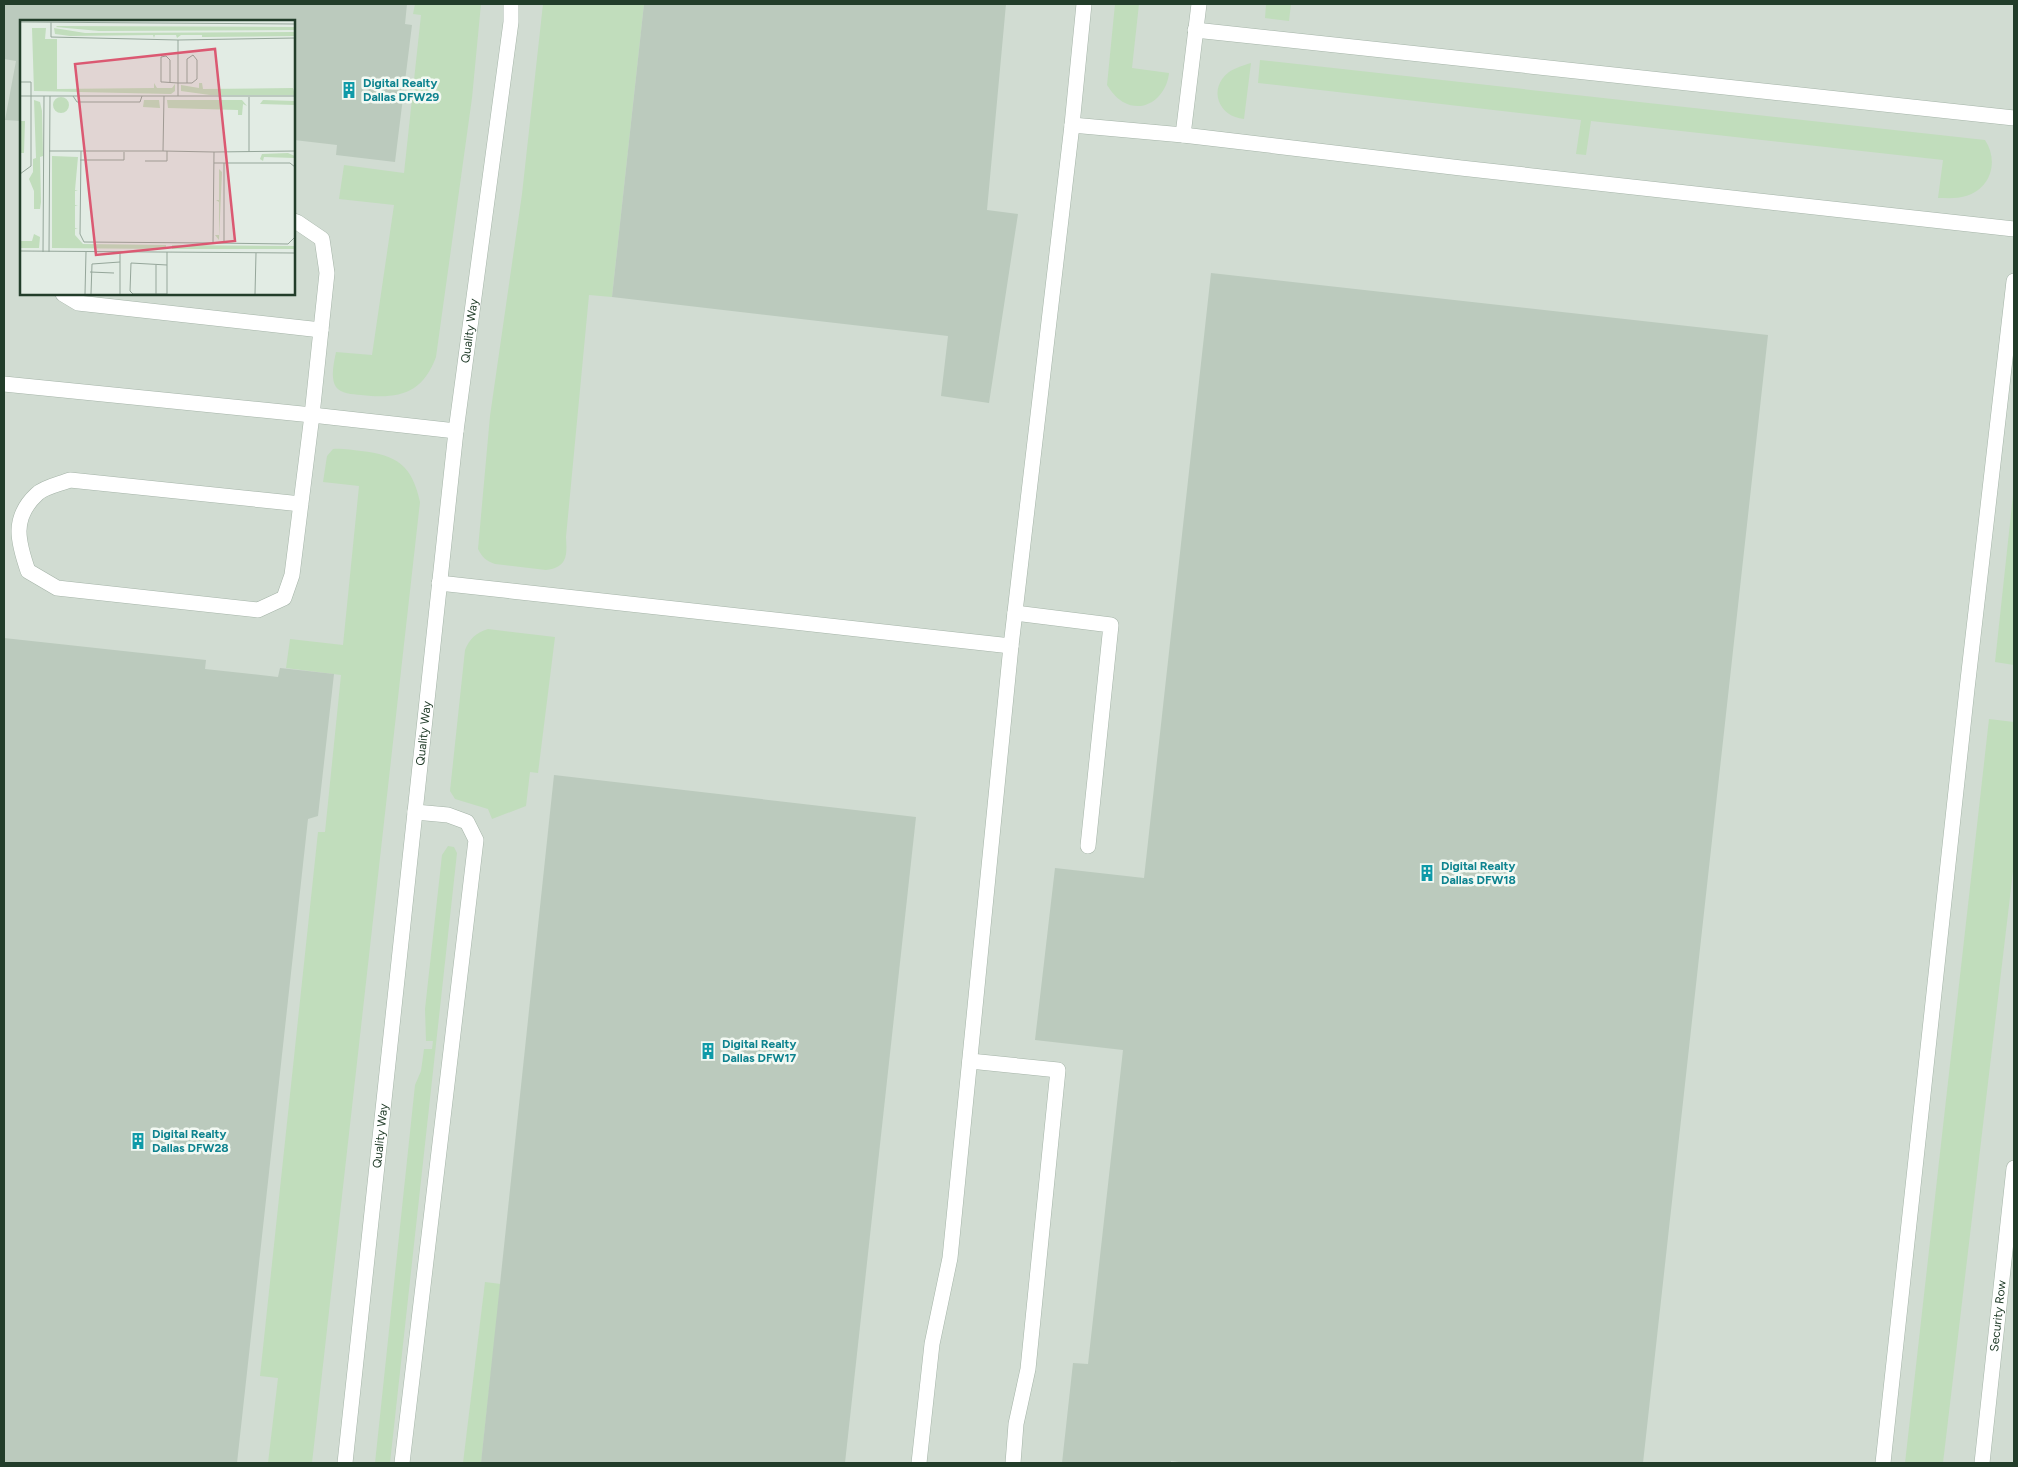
<svg xmlns="http://www.w3.org/2000/svg" width="2018" height="1467" font-family="Figtree,sans-serif">
  <style>
    .built { fill: #d1dcd2; fill-rule: evenodd }
    .green { fill: #c1ddbc }
    .building { fill: #bbcabd }
    .lines { fill: none; stroke-linecap: round; stroke-linejoin: round }
    .minor-casing { stroke: #a5b4a8; stroke-width: 16 }
    .minor { stroke: #fff; stroke-width: 15 }
    .labels { text-anchor: middle; stroke-width: 5; stroke-linejoin: round; paint-order: stroke }
    .culture-label { font-size: 12px; font-weight: bold; fill: #0d838f; stroke: #f3f9f3; text-anchor: start }
    .street-label { font-size: 12px; fill: #223d2a; stroke: #f3f9f3 }
    .inset-road { fill: none; stroke: #95a69a; stroke-width: 1 }
    .view { fill: #db5972; fill-opacity: 0.15; stroke: #db5972; stroke-width: 2.5 }
    .inset-edge { fill: none; stroke: #223d2a; stroke-width: 2.5 }
  </style>
  <rect width="100%" height="100%" fill="#e2ece4"/>
  <!-- built -->
  <path class="built" d="M4,4h2010v1459h-2010zM21,21h273v273h-273z"/>
  <!-- green -->
  <g class="green">
    <path d="M415,4h66l-9,94 -36,259c-14,38 -39,42 -75,38 -9,-1 -20,-1 -25,-8 -6,-9 -2,-25 0,-35l36,3 22,-150 -55,-6 5,-34 60,8 17,-158 -8,-1z"/>
    <path d="M543,4h101l-32,293 -23,-2 -23,242c1,18 2,30 -20,33l-51,-6c-9,-3 -13,-7 -17,-15l12,-133 32,-222z"/>
    <path d="M1115,4h24l-7,64 37,5c-2,22 -23,42 -46,29 -7,-4 -12,-11 -16,-17z"/>
    <path d="M1266,4h25l-2,17 -24,-3z"/>
    <path d="M1260,60l725,80c14,21 6,49 -19,56 -9,3 -19,2 -28,2l5,-38 -352,-39 -5,34 -10,-1 5,-34 -323,-37z"/>
    <path d="M1251,63l-7,56c-25,-2 -37,-30 -15,-47 6,-4 15,-7 22,-9z"/>
    <path d="M333,449c9,-1 18,1 28,2 36,4 51,14 59,51l-108,961h-44l10,-85 -18,-2 58,-544h7l16,-157 -55,-7 4,-29 53,6 16,-159 -36,-4 4,-26z"/>
    <path d="M2014,486v179l-19,-3z"/>
    <path d="M488,629l67,8 -17,136 -8,-1 -4,34 -34,13 -4,-10 -33,-10 -5,-8 15,-141c5,-12 11,-17 23,-21z"/>
    <path d="M1989,719l25,3v141l-71,600h-38z"/>
    <path d="M448,846l6,1 3,6 -67,610h-15l40,-378 6,-14 3,-22h8l1,-8h-7l-1,-32 17,-154z"/>
    <path d="M485,1282l16,2 -20,179h-18z"/>
  </g>
  <!-- building -->
  <g class="building">
    <path d="M4,4h403l-2,20 7,1 -17,137 -59,-7 1,-10 -43,-5v-119h-273v100l-16,-1 11,-59 -12,-2z"/>
    <path d="M644,4h362l-19,206 31,4 -29,189 -48,-7 7,-60 -336,-39z"/>
    <path d="M1211,273l557,62 -125,1128h-456l-16,-2v2h-109l11,-100 15,1 35,-314 -88,-10 20,-172 89,10z"/>
    <path d="M4,638l202,22 -1,9 73,8 2,-9 54,6 -16,142 -10,3 -71,644h-233z"/>
    <path d="M554,775l362,42 -71,646h-364z"/>
  </g>
  <g class="lines">
    <!-- minor casing -->
    <g class="minor-casing">
      <g id="minor">
        <path d="M1195,30l819,88"/>
        <path d="M1072,125l12,-121"/>
        <path d="M1183,135l16,-131"/>
        <path d="M294,221l3,1 25,17 5,34 -15,142 -20,160 -8,23 -26,12 -201,-22 -29,-17c-10,-29 -17,-53 9,-77 7,-7 23,-10 33,-14l231,24"/>
        <path d="M63,294l15,9 243,27"/>
        <path d="M4,384l308,31 144,16"/>
        <path d="M439,583l572,63 61,-521 111,10 278,33 553,61"/>
        <path d="M1015,613l96,12 -23,221"/>
        <path d="M970,1061l88,9 -30,299 -12,55 -3,39"/>
        <path id="s1" d="M345,1463l111,-1032 55,-409v-18"/>
        <path d="M402,1463l74,-623 -9,-18 -19,-7 -33,-3"/>
        <path d="M919,1463l13,-119 18,-86 61,-612"/>
        <path d="M1883,1463l84,-774 47,-408"/>
        <path id="s2" d="M1982,1463l32,-295"/>
      </g>
    </g>
    <!-- minor -->
    <use href="#minor" class="minor"/>
  </g>
  <!-- icons -->
  <defs>
    <g id="building-bare" transform="scale(1.35)"><path d="M-4-6H4V6H1V3H-1V6H-4ZM-2.5-4.3h1.7v1.8h-1.7ZM.8-4.3h1.7v1.8H.8ZM-2.5-1h1.7V.8h-1.7ZM.8-1h1.7V.8H.8Z" fill="#0f9aa8" stroke="#f3f9f3" stroke-width="2.5" paint-order="stroke"/></g>
  </defs>
  <g fill-rule="evenodd">
    <use href="#building-bare" x="349" y="90"/>
    <use href="#building-bare" x="1427" y="873"/>
    <use href="#building-bare" x="708" y="1051"/>
    <use href="#building-bare" x="138" y="1141"/>
  </g>
  <g class="labels">
    <!-- culture labels -->
    <g class="culture-label">
      <text x="363" y="87">Digital Realty<tspan x="363" dy="14">Dallas DFW29</tspan></text>
      <text x="1441" y="870">Digital Realty<tspan x="1441" dy="14">Dallas DFW18</tspan></text>
      <text x="722" y="1048">Digital Realty<tspan x="722" dy="14">Dallas DFW17</tspan></text>
      <text x="152" y="1138">Digital Realty<tspan x="152" dy="14">Dallas DFW28</tspan></text>
    </g>
    <!-- street labels -->
    <g class="street-label">
      <text dy="4" stroke="none"><textPath href="#s1" startOffset="1139">Quality Way</textPath></text>
      <text dy="4" stroke="none"><textPath href="#s1" startOffset="734">Quality Way</textPath></text>
      <text dy="4" stroke="none"><textPath href="#s1" startOffset="329">Quality Way</textPath></text>
      <text dy="4" stroke="none"><textPath href="#s2" startOffset="148">Security Row</textPath></text>
    </g>
  </g>
  <!-- overview -->
  <g transform="translate(20 20)">
    <rect width="275" height="275" fill="#e2ece4"/>
    <path d="M36,7l1,-1 238,1v3l-196,1zM12,8h14l-1,11h12v50l97,-1v-5l3,5h15l3,-4v7l-4,3 -137,-3zM34,8l31,5 210,-1v4l-93,1v-2h-21l-4,3 -1,-3h-21l-1,3 -1,-3 -83,1 -15,-2zM179,63h3l1,6 90,-1 2,7h-85l-29,-4v-6l18,3zM33 85a8 8 0 1 1 16 0a8 8 0 1 1-16 0ZM14,80l6,2 2,9 1,45 -3,1 1,45 -1,7h-6v-18l-5,-12 4,-7v-13l3,-1zM124,80h15l1,8 -17,-1zM147,80h75l5,6 -4,-2 -1,11h-4v-5l-70,-2zM243,80l32,1v4l-35,-1zM0,101h5l-1,32h-4zM268,133l7,3v7l-1,-5 -30,-1 -1,4 -3,-2 2,-5zM32,136l26,1 -3,33h3l-3,1v14l3,1h-3v22l3,1h-3v6l8,9 83,1v4l-114,-1zM199,149l3,3 -3,68 -4,-5h4v-33l-3,-2h3zM14,214l6,3 -1,11h-19v-7h12zM152,225l123,1v3h-123z" fill="#c1ddbc"/>
    <path class="inset-road" d="M0,2l275,2M31,2v15l127,3 117,-2M158,20v56M0,62h11v84l-11,8M150,62v-22l-4,-4 -5,1v25h2l15,1h14l5,-4v-19l-4,-5 -6,4v24M0,76h275M53,76l4,6h63l2,-6M144,76l-1,55 51,1 -1,91 75,1 7,-7M29,131h114M61,131l-1,83 4,8 129,1M194,132l81,-1M229,132v-55M60,140h44v-8M125,141h22v-10M194,143h76l5,4M204,223v-80M0,231l275,2M23,232l1,-156M29,232l1,-156M100,242v32M70,252l24,1M65,274l1,-42M71,274l1,-30 28,-2v-10M113,274l-3,-3 1,-28 36,2M113,274h34M136,274v-29M147,274v-42M235,274l1,-41"/>
    <path class="view" d="M195,29l20,192 -139,14 -21,-191z"/>
    <rect width="275" height="275" class="inset-edge"/>
  </g>
  <!-- border -->
  <rect width="2018" height="1467" fill="none" stroke="#223d2a" stroke-width="10"/>
</svg>
